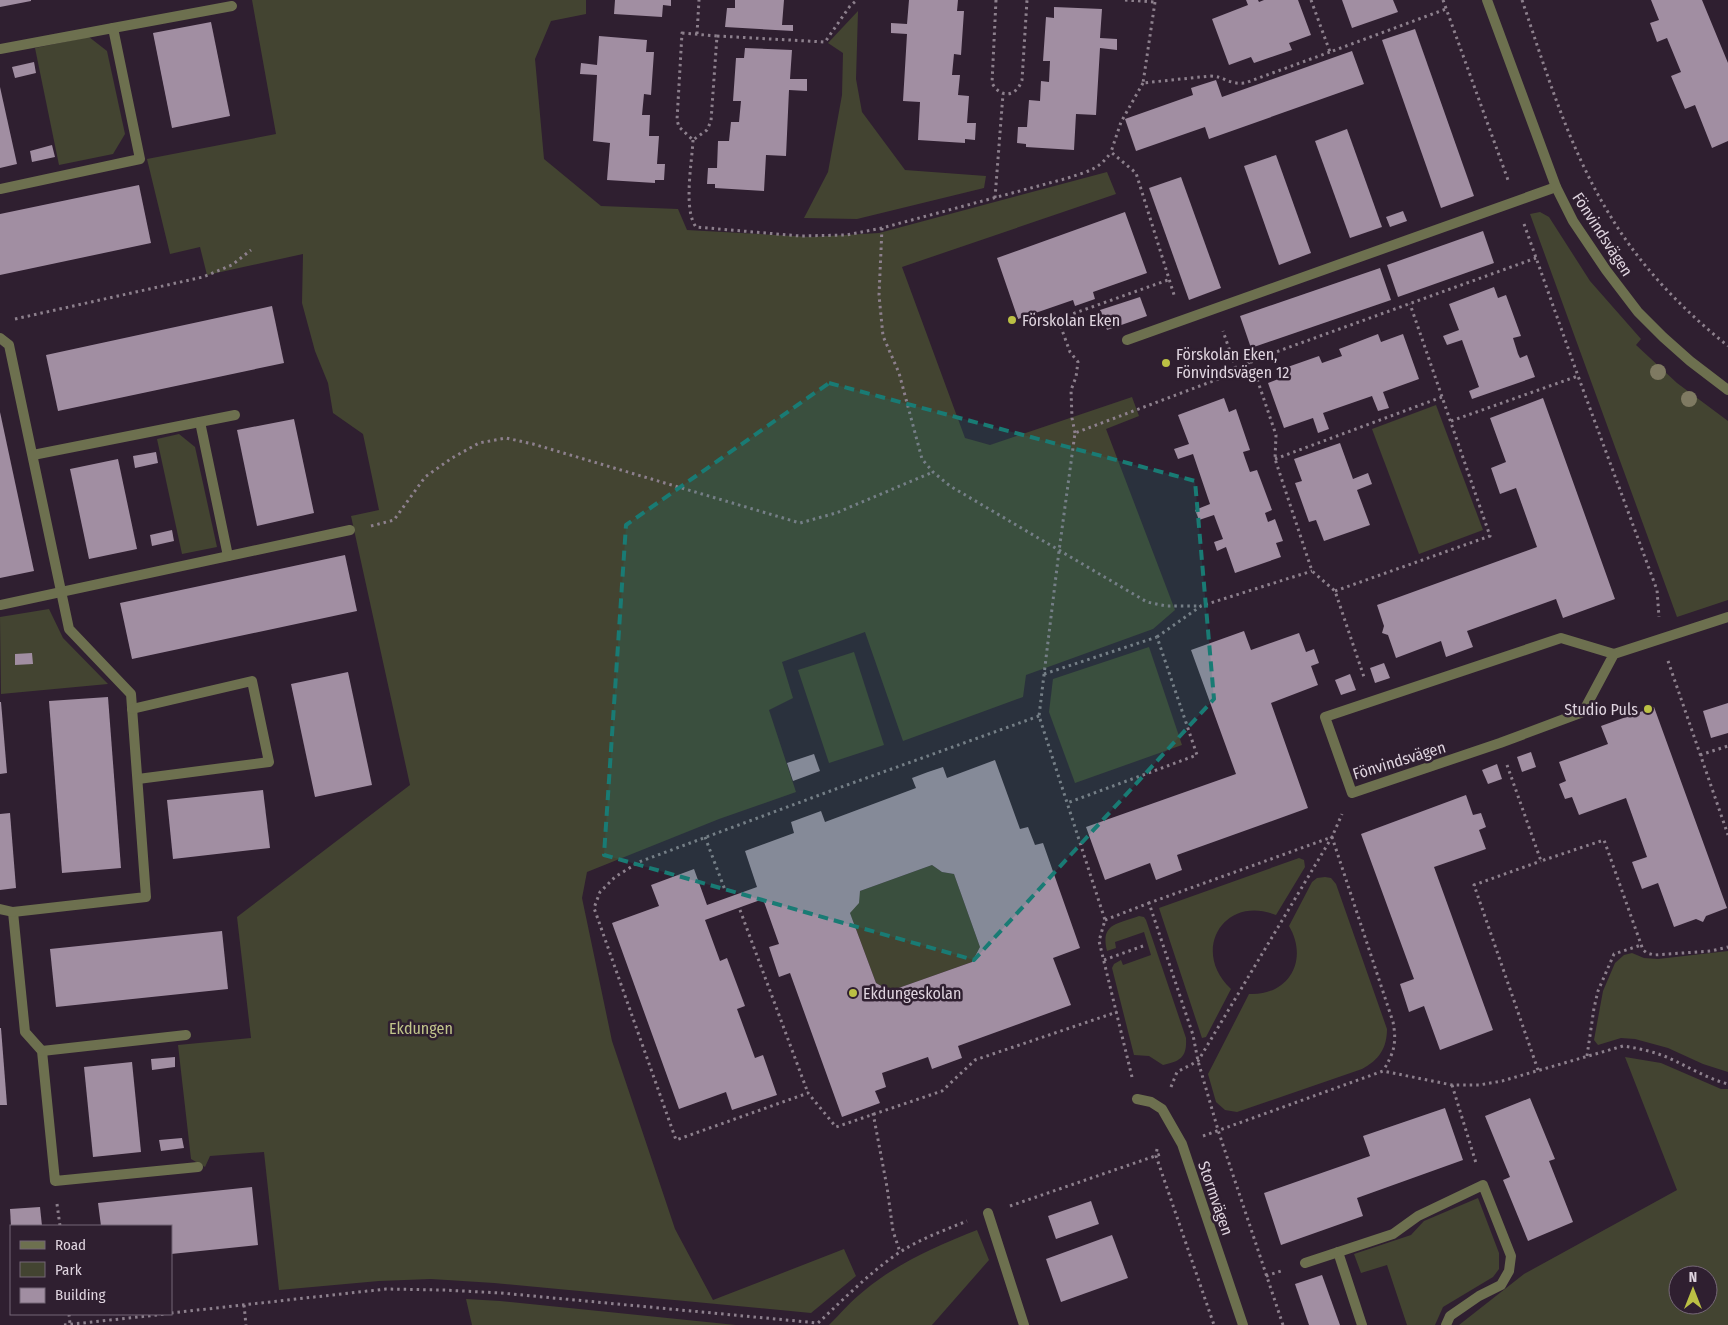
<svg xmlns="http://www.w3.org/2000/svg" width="1728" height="1325" font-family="'Fira Sans Condensed',sans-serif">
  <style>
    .green { fill: #434431; fill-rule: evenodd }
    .building { fill: #a18ea2; fill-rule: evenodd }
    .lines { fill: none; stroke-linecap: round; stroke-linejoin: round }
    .path { stroke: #8d808d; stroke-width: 3; stroke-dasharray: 2.5 4; stroke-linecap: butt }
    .service { stroke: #6d704f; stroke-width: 10 }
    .minor { stroke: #6d704f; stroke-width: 10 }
    .tertiary { stroke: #6d704f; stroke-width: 10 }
    .tree { fill: #7f7a62 }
    .marked { fill: #197b74; fill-opacity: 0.2; stroke: #197b74; stroke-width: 4; stroke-dasharray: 10 6; stroke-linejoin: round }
    .poi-dot { fill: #bbc044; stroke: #2f1f30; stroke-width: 2 }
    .labels { text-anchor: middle; stroke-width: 5; stroke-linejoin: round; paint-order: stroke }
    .street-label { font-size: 16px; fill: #dfd4df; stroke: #2f1f30 }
    .poi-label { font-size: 16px; fill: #dfd4df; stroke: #2f1f30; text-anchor: start }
    .park-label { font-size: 16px; fill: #c1c58b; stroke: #2f1f30 }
  </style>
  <rect width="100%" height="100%" fill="#2f1f30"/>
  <!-- green -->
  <g class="green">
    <path d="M252,0h334v14l-35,7 -16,38 9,100 57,47 77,3 9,21 124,7 68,-4 228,-61 9,22 -214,73 63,171 25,7 142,-48 7,19 -33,13 69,181 -22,19 -127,46 -3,22 -120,44 -38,-109 -83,30 11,36 -24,12 27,82 -77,27 -132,53 -5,26 30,143 63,188 38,71 131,-51 12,27 -45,37 -317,-30 -63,-4 -52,2 -100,9 -15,-138 -54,4 -5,11 -14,-8 -13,-114 73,-7 -14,-121 173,-132 -59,-269 28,-6 -16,-76 -30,-21 -5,-30 -13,-32 -13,-48 1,-49 -96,21 -7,-28 -30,7 -23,-95 129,-25z"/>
    <path d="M858,11l-2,68 6,33 43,58 81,6 -2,12 -127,31 -53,-1 24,-46 14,-77 1,-42 -15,-10z"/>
    <path d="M89,37l18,14 18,83 -12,20 -54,11 -24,-117z"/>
    <path d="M1540,212l9,5 41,64 51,58 -5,6 41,38 51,38v179l-51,17 -147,-403z"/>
    <path d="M1436,405l47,125 -64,24 -47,-125z"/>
    <path d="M179,434l16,13 22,100 -35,7 -25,-115z"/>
    <path d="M49,609l14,29 45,46 -107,10 -1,-77z"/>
    <path d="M1149,647l33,98 -107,38 -26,-71 4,-33z"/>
    <path d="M854,652l30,93 -55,18 -31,-93z"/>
    <path d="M1299,858l5,2 1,7 -29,48c-52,-21 -86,36 -45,74l-25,48 -4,1 -43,-130z"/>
    <path d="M932,865l10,7 12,2 26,73 -8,15 -82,29 -14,-8 -26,-70 10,-22z"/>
    <path d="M1325,877l6,1 5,6 51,145c0,19 -8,31 -25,40l-125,43 -12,-2 -9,-8 -8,-28 41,-80c40,2 60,-34 40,-68l23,-44 5,-4z"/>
    <path d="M1139,916l5,1 2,3 40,118c1,19 -5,23 -23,27l-14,-9 -15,-1 -22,-87 2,-4 7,-4 2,5 28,-10 -7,-23 -29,10 1,6 -9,3c-7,-28 11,-27 32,-35z"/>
    <path d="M1728,951v121l-25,-8 -35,-16 -33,-9 -14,-1 -23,7 -4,-5 9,-49 12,-28 9,-8 8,-2 12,5 14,1z"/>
    <path d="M1625,1057l36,6 60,26h7v236h-269l65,-51 153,-84zM1678,1275h30v30h-30z"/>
    <path d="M1478,1198l21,55v16l-6,8 -50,30 -8,18h-28l-20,-60 -26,8 -7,-19 57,-19 13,-14z"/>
    <path d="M977,1230l12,30 -57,65h-103c12,-12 23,-25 36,-35 34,-28 72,-44 112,-60z"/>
    <path d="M466,1299l34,2 236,24h-264z"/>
  </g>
  <!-- building -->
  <g class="building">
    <path d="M0,0h31v1l-31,6z"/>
    <path d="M615,0h56v6l-8,-1 -1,12 -48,-3z"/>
    <path d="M735,0h49l-2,25h11v6l-68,-4 2,-19h8z"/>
    <path d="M909,0h49l-1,11h7l-3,44 -7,-1 -2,21h8l-2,20 11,1 -2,27h9l-1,17 -10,-1v4l-47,-3 2,-38 -17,-1 4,-67 -16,-1v-10l16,1z"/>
    <path d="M1246,0h12l1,2 5,-2h34l13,35 -22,8 3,7 -38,13 -3,-6 -22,8 -17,-46 36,-14z"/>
    <path d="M1342,0h51l5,12 -46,16z"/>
    <path d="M1651,0h51l26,63v78l-16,7 -17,-43 -10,4 -14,-33 10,-4 -14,-34 -10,4 -7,-19 9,-3z"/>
    <path d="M1054,7l48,2 -2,29 17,1v11l-17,-2 -4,67 -20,-1 -2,36 -48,-3v-3l-9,-1 1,-16h9l2,-27 11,1 1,-20 8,1 1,-21h-7l3,-44 8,1z"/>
    <path d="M211,22l19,94 -58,12 -19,-95z"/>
    <path d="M1415,29l59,167 -33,12 -59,-168z"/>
    <path d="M599,36l48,4 -1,12h8l-3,43 -7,-1 -2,21h8l-1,21h10l-2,28h8l-1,16h-9v3l-48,-3 3,-37 -17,-2 4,-66 -17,-1 1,-11 16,2z"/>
    <path d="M745,48l47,2 -2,29h17v12l-18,-1 -3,66 -20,-1 -2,36 -49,-3v-4h-8l1,-16h9l1,-27h11l2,-19h8l2,-21h-8l3,-43h8z"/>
    <path d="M1352,51l12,33 -155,55 -4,-12 -69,24 -11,-32 68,-24 -2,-7 25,-8 6,17z"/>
    <path d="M34,62l2,11 -21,5 -3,-11z"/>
    <path d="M0,87l17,77 -17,4z"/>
    <path d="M1347,129l35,98 -32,11 -35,-97z"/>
    <path d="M52,145l3,12 -23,5 -2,-11z"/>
    <path d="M1276,155l35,98 -32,12 -35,-99z"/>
    <path d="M1181,177l40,111 -32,12 -40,-112z"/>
    <path d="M139,185l12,58 -151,32v-61z"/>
    <path d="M1403,211l4,10 -17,6 -4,-10z"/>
    <path d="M1125,212l22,61 -54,19 2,7 -20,7 -2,-6 -55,19 -21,-61z"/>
    <path d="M1483,231l11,32 -96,34 -11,-32z"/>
    <path d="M1380,268l11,32 -140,48 -11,-32z"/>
    <path d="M1494,287l4,11 8,-3 15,41 -8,2 5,16 2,4 7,-3 8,22 -63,22 -3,-8 10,-4 -17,-47 -15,5 -4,-9 16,-6 -10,-26z"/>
    <path d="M1140,297l7,19 -40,14 -7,-20z"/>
    <path d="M272,306l12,57 -226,48 -12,-56z"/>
    <path d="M1378,334l3,8 22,-8 16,45 -36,13 6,16 -11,3 -6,-15 -49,17 6,16 -11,4 -5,-15 -29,10 -16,-45 13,-5 -2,-8 40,-14 3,7 20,-7 -3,-7z"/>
    <path d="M1224,398l5,14 7,-3 14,41 -7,2 2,6 5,14 7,-2 15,40 -7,3 3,9 7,-3 8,22 -7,2 5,14 -46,16 -9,-26 -9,4 -3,-9 9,-3 -9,-24 -15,5 -4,-10 15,-6 -17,-50 -15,5 -4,-10 15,-5 -11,-29z"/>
    <path d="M1543,398l72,201 -52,19 -7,-19 -89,32 6,16 -27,10 -5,-16 -45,17 -8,-23 -6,-2 2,-7 -7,-21 160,-58 -21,-59 -16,6 -9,-26 15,-6 -16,-44z"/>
    <path d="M0,412l34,159 -34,7z"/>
    <path d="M294,419l20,94 -57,13 -20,-96z"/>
    <path d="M1340,443l13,36 15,-6 4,11 -15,6 13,35 -46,16 -8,-21 -7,2 -14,-39 7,-2 -8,-22z"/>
    <path d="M156,452l2,11 -23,5 -2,-12z"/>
    <path d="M118,459l19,90 -48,10 -19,-90z"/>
    <path d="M172,530l2,11 -22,5 -2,-11z"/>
    <path d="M345,555l12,56 -225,48 -12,-56z"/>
    <path d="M1244,631l7,19 48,-17 7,19 8,-3 5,14 -8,3 7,19 -47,18 37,105 -131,47 5,15 -26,10 -6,-17 -45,17 -19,-53 150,-53 -45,-124z"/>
    <path d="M32,653l1,11 -18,1v-11z"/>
    <path d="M1384,663l6,15 -15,5 -5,-15z"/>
    <path d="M348,672l24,113 -57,12 -24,-113z"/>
    <path d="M1350,674l6,16 -15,5 -6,-15z"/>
    <path d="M108,697l13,171 -59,5 -13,-172z"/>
    <path d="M0,702h1l6,71 -7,1z"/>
    <path d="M1728,703v30l-17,5 -8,-27z"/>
    <path d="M1654,707l73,201 -21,8 -3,6 -7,-3 -22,8 -16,-44 -16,6 -10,-27 15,-5 -21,-59 -47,17 -7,-18 -7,2 -6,-15 7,-3 -7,-19 49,-18 -7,-18z"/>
    <path d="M1531,752l5,15 -14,5 -5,-15z"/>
    <path d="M814,754l6,17 -27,10 -6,-18z"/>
    <path d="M995,760l25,69 8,-2 7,18 8,-2 37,105 -27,10 18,47 -113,41 4,12 -30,11 -4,-12 -46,16 4,14 -11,4 5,12 -38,14 -52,-144 -11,4 -10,-30 10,-3 -16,-45 -58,21 15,41 7,-3 18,48 -8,3 18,49 8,-3 14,40 -45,15 -6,-18 -47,17 -67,-186 47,-17 -8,-21 43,-16 13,36 50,-18 -12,-36 49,-18 -3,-11 30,-11 4,11 91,-34 -4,-10 16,-6 15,-5 4,11zM932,865l10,7 12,2 26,73 -8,15 -82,29 -14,-8 -26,-70 9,-10 1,-12z"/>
    <path d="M1497,764l5,15 -14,5 -6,-14z"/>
    <path d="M263,790l7,58 -97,11 -6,-59z"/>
    <path d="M1466,795l7,20 8,-2 5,14 -7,3 7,19 -52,18 59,163 -53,20 -16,-44 -15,6 -9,-28 14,-5 -53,-145z"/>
    <path d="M10,813l6,75 -16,2v-76z"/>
    <path d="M222,931l6,58 -172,18 -6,-58z"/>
    <path d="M0,1028h1l6,77h-7z"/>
    <path d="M175,1057v10l-23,3 -1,-11z"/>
    <path d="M132,1062l9,90 -48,5 -9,-90z"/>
    <path d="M1530,1098l25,61 -6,2 24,61 -45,19 -25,-61 7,-3 -25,-61z"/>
    <path d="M1445,1108l18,52 -106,38 6,18 -82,29 -17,-52 106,-37 -7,-20z"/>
    <path d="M182,1138l2,10 -23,3 -2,-11z"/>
    <path d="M252,1187l6,58 -87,9v-28h-70l-3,-23z"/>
    <path d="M1091,1201l8,23 -43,15 -8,-23z"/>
    <path d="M40,1207l2,19h-31l-1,-17z"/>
    <path d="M1112,1235l16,43 -67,24 -15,-43z"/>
    <path d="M1322,1275l18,50h-31l-14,-41z"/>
  </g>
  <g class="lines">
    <!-- path -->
    <g class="path">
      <path d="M996,0l-4,83c8,15 24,15 30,-3l5,-80"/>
      <path d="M1125,0l30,2v-1"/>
      <path d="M1311,0l19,52 116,-43"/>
      <path d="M1443,0l65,180"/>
      <path d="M1522,0c25,74 48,151 89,217 30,50 72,93 117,129"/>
      <path d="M1155,2l-12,81 67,-7c14,0 19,9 35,7l85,-31"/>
      <path d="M682,33l35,3 -6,85 -4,9 -14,10 -14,-13 -2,-7z"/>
      <path d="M697,34l2,-34"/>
      <path d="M717,36l108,6 25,-36 7,-6"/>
      <path d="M1143,83l-22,39 -10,30 25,21 39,125"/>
      <path d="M693,140c-1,23 -10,69 3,87l104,9 46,-1 36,-7 186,-50c20,-7 31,-8 43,-26"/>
      <path d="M995,198l8,-104"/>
      <path d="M1524,224l54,152 79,214 2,27"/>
      <path d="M882,228l-3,67 4,41 16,37 23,86 11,13 17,14 197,116 19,4h35"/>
      <path d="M15,319l188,-42 29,-12 19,-15"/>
      <path d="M1251,361l25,74 -1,24 37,112 23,20 30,89"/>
      <path d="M1237,372l14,-11 285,-103"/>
      <path d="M1451,421l127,-45"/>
      <path d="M1075,433l-3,-15 -1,-28 5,-13 2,-15 -8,-10 -12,-33 110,-39"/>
      <path d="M1275,459l167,-62"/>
      <path d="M371,526l23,-6 31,-43 27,-19 27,-15 27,-5 27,6 267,79 36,-10 97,-41"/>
      <path d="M1335,591l155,-55 -80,-232"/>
      <path d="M1157,637l44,-31 111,-35"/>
      <path d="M1668,661l60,174"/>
      <path d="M1044,674l113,-37 40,118 -130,48"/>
      <path d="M1039,716l-206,74 -194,72 -24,15 -15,15 -6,16 82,232 132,-47 28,34 106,-36 33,-31 142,-48"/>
      <path d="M1700,755l28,-9"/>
      <path d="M1507,765l34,96 63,-21 39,110 4,3 7,2 57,-4 17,-4"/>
      <path d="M705,837l20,53"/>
      <path d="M740,910l68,183"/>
      <path d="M1105,920l44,-17"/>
      <path d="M1104,960l39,-14"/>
      <path d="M1587,1056l7,-48 4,-17 16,-37 27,-9"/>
      <path d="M1538,1070l-64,-185 67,-24"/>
      <path d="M1132,1077l-33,-136 6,-21 -66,-204 20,-165 16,-118 162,-61 -14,-41"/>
      <path d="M1452,1085l24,78"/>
      <path d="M1171,1087l6,-15 21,-11 134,-224 10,-23"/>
      <path d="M873,1113l14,74 6,44 7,21"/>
      <path d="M1203,1136l180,-65 69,14h27l23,-4 121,-35c14,2 28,5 41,10 22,9 41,22 64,28"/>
      <path d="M1157,1149l-1,7 58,169"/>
      <path d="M57,1204l3,22"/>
      <path d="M1010,1206l151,-52"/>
      <path d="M1266,1276l18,-6"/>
      <path d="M244,1305l2,20"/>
      <path d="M171,1313l215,-24 57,1 58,3 317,30c26,-24 52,-51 82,-71 20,-13 45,-22 67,-31"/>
      <path d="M69,1314l1,10"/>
      <path d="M64,1325l102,-11"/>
      <path d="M1283,1325l-65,-195 -20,-69 -5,-26 -44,-132 183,-66 61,185c4,21 1,31 -10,49"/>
    </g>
    <!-- service -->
    <g class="service">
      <path d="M113,28l119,-22"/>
      <path d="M0,49l113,-21 27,131 -140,30"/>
      <path d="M0,338l9,7 60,284 62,65 15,203 -133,15 12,120 17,19 13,130 143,-14"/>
      <path d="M1127,340l429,-153"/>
      <path d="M200,422l28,134"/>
      <path d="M33,455l202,-40"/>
      <path d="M0,605l350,-75"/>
      <path d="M1614,654l-31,58 -83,31 -148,50 -27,-76 236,-79 53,16 114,-37"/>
      <path d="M132,709l120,-28 17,81 -131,17"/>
      <path d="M0,909l13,3"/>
      <path d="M42,1051l144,-16"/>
      <path d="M1338,1252l24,73"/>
      <path d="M1305,1263l88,-29 25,-18 65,-31 28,71 -2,15 -8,14 -22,11 -29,20 -4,9"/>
    </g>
    <!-- minor -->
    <g class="minor">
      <path d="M1137,1099l14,3 11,7 20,35 61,181"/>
      <path d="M988,1213l36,112"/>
    </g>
    <!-- tertiary -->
    <path class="tertiary" d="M1487,0l69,187 17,34 33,49 32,42 25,25 27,24 38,29"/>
  </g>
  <!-- trees -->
  <g class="tree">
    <circle cx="1658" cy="372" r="8"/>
    <circle cx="1689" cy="399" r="8"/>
  </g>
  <!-- marked area -->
  <path class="marked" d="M829,383l366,98 19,218 -240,261 -370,-105 22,-330z"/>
  <!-- markers -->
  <g class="poi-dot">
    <circle cx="1012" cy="320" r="5"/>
    <circle cx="1166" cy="363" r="5"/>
    <circle cx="1648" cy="709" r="5"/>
    <circle cx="853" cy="993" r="5"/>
  </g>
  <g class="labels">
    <!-- street labels -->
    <g class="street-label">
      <text transform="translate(1603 234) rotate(57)" y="6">Fönvindsvägen</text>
      <text transform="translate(1399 760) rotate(-17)" y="6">Fönvindsvägen</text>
      <text transform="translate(1216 1198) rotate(71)" y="6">Stormvägen</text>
    </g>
    <!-- poi labels -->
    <g class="poi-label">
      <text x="1022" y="326">Förskolan Eken</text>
      <text x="1176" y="360">Förskolan Eken,<tspan x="1176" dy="18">Fönvindsvägen 12</tspan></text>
      <text x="1638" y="715" text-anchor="end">Studio Puls</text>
      <text x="863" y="999">Ekdungeskolan</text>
    </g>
    <!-- park labels -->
    <g class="park-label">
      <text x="421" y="1034">Ekdungen</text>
    </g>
  </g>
  <!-- legend -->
  <rect x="10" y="1225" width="162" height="90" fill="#2f1f30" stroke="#756776"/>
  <rect x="20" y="1241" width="25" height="8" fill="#6d704f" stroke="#756776"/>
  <text x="55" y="1250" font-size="15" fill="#dfd4df">Road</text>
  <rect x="20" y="1262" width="25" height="15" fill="#434431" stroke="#756776"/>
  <text x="55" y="1275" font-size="15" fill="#dfd4df">Park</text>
  <rect x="20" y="1288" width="25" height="15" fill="#a18ea2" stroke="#756776"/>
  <text x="55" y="1300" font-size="15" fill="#dfd4df">Building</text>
  <!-- north arrow -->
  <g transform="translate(1693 1290)"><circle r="24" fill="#2f1f30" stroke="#756776"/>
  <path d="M0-4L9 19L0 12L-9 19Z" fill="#bbc044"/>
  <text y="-8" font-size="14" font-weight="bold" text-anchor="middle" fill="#dfd4df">N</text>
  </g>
</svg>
